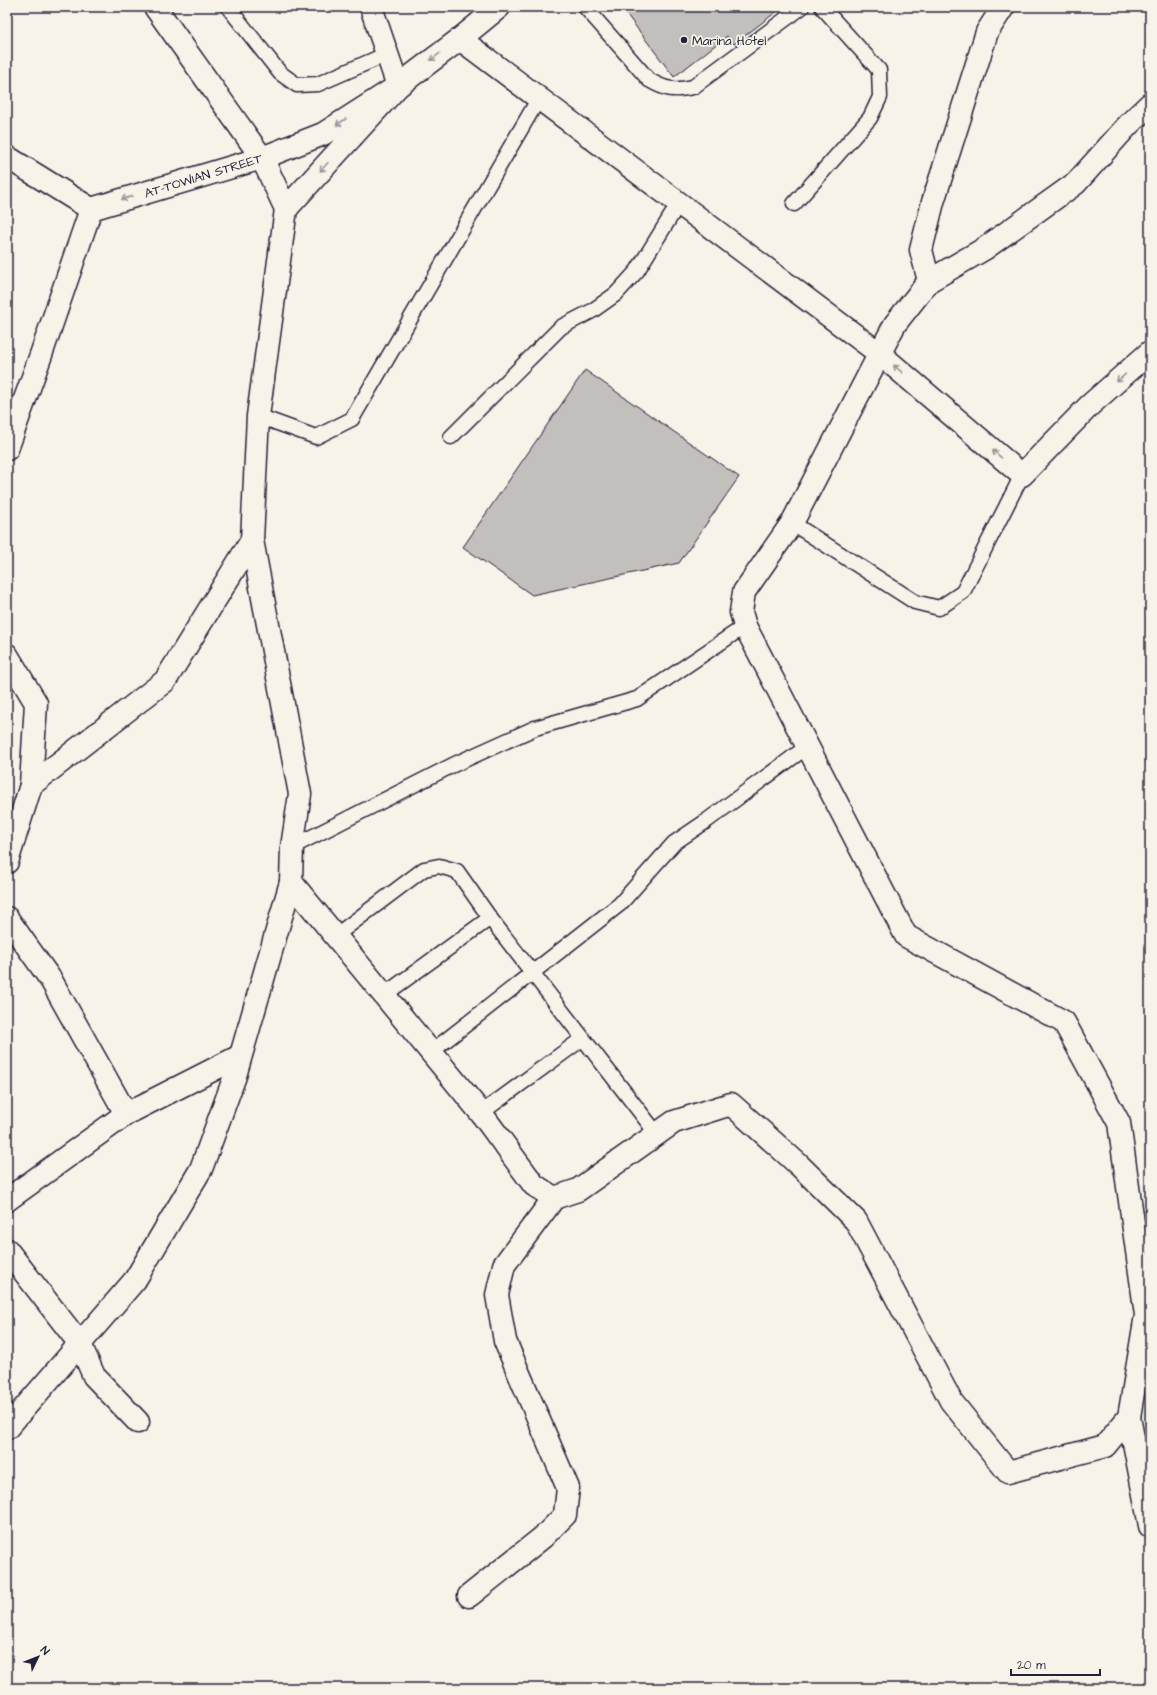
<svg xmlns="http://www.w3.org/2000/svg" width="1157" height="1695" font-family="'Architects Daughter',sans-serif">
  <style>
    .building { fill: #c2bfbd; stroke: #22223b }
    .lines { fill: none; stroke-linecap: round; stroke-linejoin: round }
    .lane-casing { stroke: #22223b; stroke-width: 17 }
    .street-casing { stroke: #22223b; stroke-width: 25 }
    .secondary-casing { stroke: #22223b; stroke-width: 25 }
    .lane { stroke: #f7f3e8; stroke-width: 14 }
    .street { stroke: #f7f3e8; stroke-width: 22 }
    .secondary { stroke: #f7f3e8; stroke-width: 22 }
    .oneway { stroke: #97959a }
    .poi-dot { fill: #22223b; stroke: #f7f3e8; stroke-width: 1.5 }
    .labels { text-anchor: middle; stroke-width: 3.5; stroke-linejoin: round; paint-order: stroke }
    .poi-label { font-size: 13px; fill: #22223b; stroke: #f7f3e8; text-anchor: start }
    .street-label { font-size: 13px; fill: #22223b; stroke: #f7f3e8 }
  </style>
  <rect width="100%" height="100%" fill="#f7f3e8"/>
  <filter id="ink" filterUnits="userSpaceOnUse"><feTurbulence type="fractalNoise" baseFrequency=".025" numOctaves="2"/><feDisplacementMap in="SourceGraphic" scale="8" xChannelSelector="R" yChannelSelector="G"/><feConvolveMatrix kernelMatrix="1 2 1 2 8 2 1 2 1" color-interpolation-filters="sRGB"/></filter>
  <g filter="url(#ink)">
    <!-- building -->
    <g class="building">
      <path d="M621,7h152l3,5 -42,32 -7,-8 -53,41z"/>
      <path d="M585,370l154,107 -60,86 -147,32 -69,-48z"/>
    </g>
    <g class="lines">
      <!-- lane casing -->
      <g class="lane-casing">
        <g id="lane">
          <path d="M228,7l52,66 17,12 21,-1 69,-30"/>
          <path d="M585,7l64,73c17,10 25,11 44,7l109,-80"/>
          <path d="M794,204l76,-86 10,-21 -1,-27 -57,-63"/>
          <path d="M258,416l58,21 36,-18 187,-321"/>
          <path d="M451,437l110,-110 31,-16 24,-17 21,-23 42,-68"/>
          <path d="M792,523l123,79 24,6 24,-16 59,-117"/>
          <path d="M292,847l161,-82 82,-37 102,-29 108,-73"/>
          <path d="M335,936l89,-67 15,-3 18,5 33,47 167,216"/>
          <path d="M384,995l106,-77"/>
          <path d="M431,1052l189,-148 54,-61 31,-21 103,-76"/>
          <path d="M481,1113l101,-74"/>
        </g>
      </g>
      <!-- street casing -->
      <g class="street-casing">
        <g id="street">
          <path d="M460,39l420,315 142,121 68,-70 60,-53"/>
          <path d="M286,209l112,-123 -27,-79"/>
          <path d="M929,281l-8,-31 12,-48 54,-170 16,-25"/>
          <path d="M7,449l35,-97 49,-143"/>
          <path d="M7,655l29,48 -5,82"/>
          <path d="M7,862l24,-77 134,-104 87,-141"/>
          <path d="M291,882l190,231 53,72 20,13 24,-8 96,-68 57,-18 68,61 57,56 95,180 57,71 97,-26 24,-29 17,-102 -27,-192 -55,-101 -158,-86 -161,-310 -4,-14 3,-20 48,-69 103,-199 34,-43 55,-32 92,-66 53,-59 21,-20"/>
          <path d="M7,918l44,62 75,134 114,-58"/>
          <path d="M7,1200l119,-86"/>
          <path d="M7,1250l73,94 14,32 44,46"/>
          <path d="M1129,1417l21,109"/>
          <path d="M7,1428l128,-148 66,-111 34,-93 56,-194 1,-35 8,-53 -48,-254 6,-124 28,-207 -24,-51 -107,-151"/>
          <path d="M469,1596l74,-59 22,-22 3,-27 -63,-147 -8,-46 7,-30 50,-67"/>
        </g>
      </g>
      <!-- secondary casing -->
      <g class="secondary-casing">
        <path id="secondary" d="M7,157l84,52 171,-51 61,-24 75,-48 62,-47 39,-32"/>
      </g>
      <!-- lane -->
      <use href="#lane" class="lane"/>
      <!-- street -->
      <use href="#street" class="street"/>
      <!-- secondary -->
      <use href="#secondary" class="secondary"/>
    </g>
    <!-- one-way arrows -->
    <defs><path id="oneway-shaft" d="M-6 0H5M1.5-3L5.5 0L1.5 3" fill="none" stroke-width="1.6" stroke-linecap="round" stroke-linejoin="round"/></defs>
    <g class="oneway">
      <use href="#oneway-shaft" transform="translate(435 57) rotate(143)"/>
      <use href="#oneway-shaft" transform="translate(341 122) rotate(147)"/>
      <use href="#oneway-shaft" transform="translate(324 167) rotate(132)"/>
      <use href="#oneway-shaft" transform="translate(127 198) rotate(164)"/>
      <use href="#oneway-shaft" transform="translate(898 369) rotate(-139)"/>
      <use href="#oneway-shaft" transform="translate(1121 378) rotate(139)"/>
      <use href="#oneway-shaft" transform="translate(997 454) rotate(-139)"/>
    </g>
  </g>
  <!-- markers -->
  <circle class="poi-dot" cx="684" cy="40" r="4"/>
  <g class="labels">
    <!-- poi labels -->
    <g class="poi-label">
      <text x="692" y="45">Marina Hotel</text>
    </g>
    <!-- street labels -->
    <g class="street-label">
      <text transform="translate(203 175) rotate(-17)" y="5">AT-TOWIAN STREET</text>
    </g>
  </g>
  <!-- margin -->
  <rect width="1157" height="1695" fill="none" stroke="#f7f3e8" stroke-width="24"/>
  <rect x="12" y="12" width="1133" height="1671" fill="none" stroke="#22223b" stroke-width="1.5" filter="url(#ink)"/>
  <!-- north arrow -->
  <g transform="translate(38 1657) rotate(47)" stroke="#f7f3e8" stroke-width="3" paint-order="stroke">
  <path d="M0-3L7 15L0 10L-7 15Z" fill="#22223b"/>
  <text y="-6" font-size="11" font-weight="bold" text-anchor="middle" fill="#22223b">N</text>
  </g>
  <!-- scale -->
  <path d="M1011 1669v6h89v-6" fill="none" stroke="#22223b" stroke-width="2"/>
  <text x="1017" y="1669" font-size="12" fill="#22223b" stroke="#f7f3e8" stroke-width="3" paint-order="stroke">20 m</text>
</svg>
